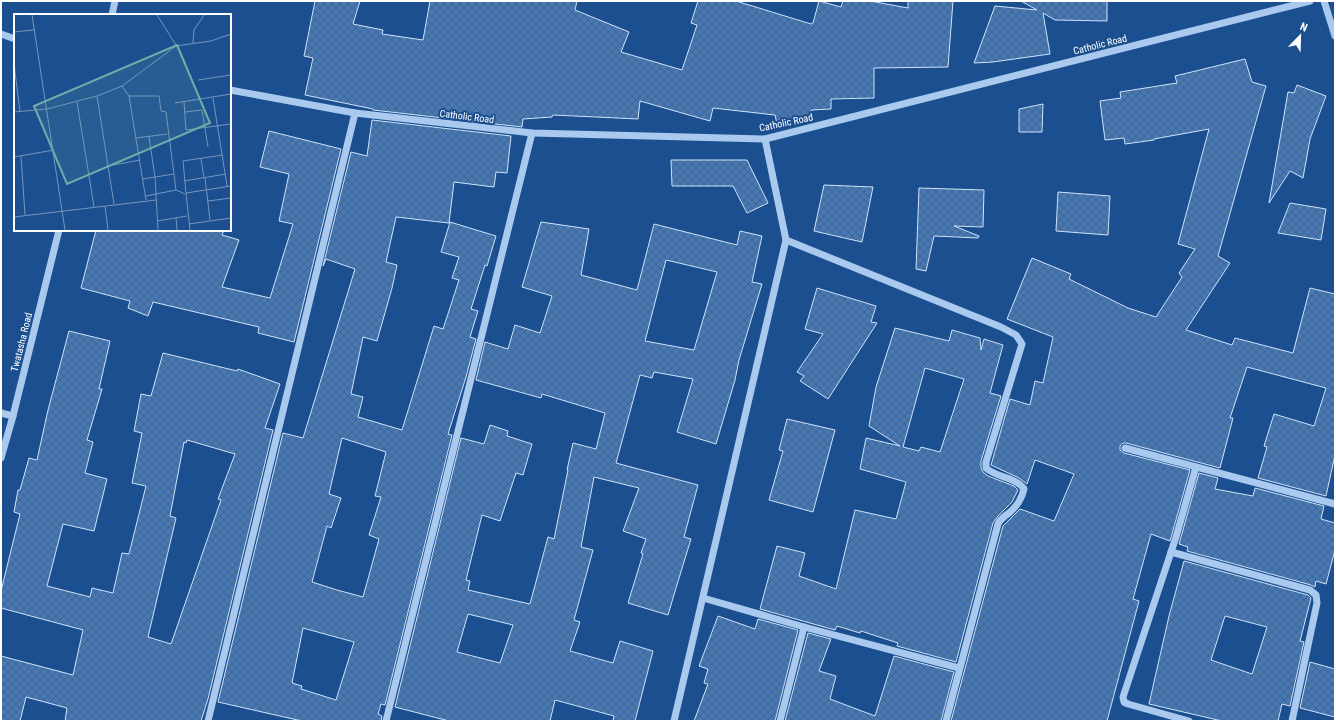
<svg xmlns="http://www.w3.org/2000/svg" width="1336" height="722" font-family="'Roboto Condensed',sans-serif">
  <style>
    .building { fill: url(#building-cross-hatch); stroke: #cfe3fa; fill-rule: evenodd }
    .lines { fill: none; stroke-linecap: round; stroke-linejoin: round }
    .minor { stroke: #a9c9ee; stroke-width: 7 }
    .labels { text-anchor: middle; stroke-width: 4; stroke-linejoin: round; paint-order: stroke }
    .street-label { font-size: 10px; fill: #fff; stroke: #1b4f8f }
    .inset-road { fill: none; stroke: #7695bc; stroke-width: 1 }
    .view { fill: #6fada8; fill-opacity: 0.15; stroke: #6fada8; stroke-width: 2 }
    .inset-edge { fill: none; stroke: #fff; stroke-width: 2 }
  </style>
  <defs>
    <pattern id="building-cross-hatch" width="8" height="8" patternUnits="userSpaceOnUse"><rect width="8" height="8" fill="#4478b7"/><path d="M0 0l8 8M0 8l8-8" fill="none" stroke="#486282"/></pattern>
  </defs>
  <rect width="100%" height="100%" fill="#1b4f8f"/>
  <!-- building -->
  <g class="building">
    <path d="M315,1h45l-7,23 30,6 -1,4 41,6 7,-39h147l-2,9 54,22 -8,20 61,18 15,-45 -6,-2 7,-22h38l75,23 2,-1 6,-22 22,6 2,-6h27l38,7v-7h45l-5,66 -74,1v30l-43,1v10l-20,1 2,7 -36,7 -2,-9 -62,-7 -3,13 -70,-20 -2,18 -85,-4 -1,2 -29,2 -1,8 -149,-17v-1l-68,-14 8,-37 -9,-2z"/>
    <path d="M1021,1h86v20l-52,-1 -12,-7 7,41 -57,8 -19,1 21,-57 42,4z"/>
    <path d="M1245,59l7,23 14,4 -48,170 12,7 -44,67 46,15 3,-7 58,15 17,-65 25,6v161l-9,41 -68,-18 9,-31 -3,-1 10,-32 40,12 12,-38 -79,-21 -17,51h3l-13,50 -94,-25h-3l-3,3v4l4,3 66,17 -20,71 -19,-7 -18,65 6,2 -32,120h-156l52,-195 17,-17 34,12 20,-47 -39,-14 -8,24 -8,-6 -28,-13 19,-66 20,6 5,-24 8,2 10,-46 -46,-18 25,-61 39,16 -2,5 59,29 28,9 26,-40 -3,-4 16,-24 -17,-5 31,-115 -55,10v1l-29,4 -1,-6 -19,2 -5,-39 21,-3 -1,-6 57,-9 -2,-7z"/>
    <path d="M1297,85l29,11 -16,43 -7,39 -13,-7 -21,32 19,-111 6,1z"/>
    <path d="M1043,104l-1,28h-23v-23z"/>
    <path d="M372,120l139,16 -4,37 -11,-1 -2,15 -40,-5 -5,41 -53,-6 -10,45 11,3 -5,23 -15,53 -14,-4 -12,57 12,3 -5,20 44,13 32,-104 9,3 16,-49 -7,-2 7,-21 -18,-5 9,-30 46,14 -9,30 -2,-1 -14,44 7,2 -8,26 6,2 -10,38 -18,57 4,1 -67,270 -4,-1 -3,10 4,2 -1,5h-79l-84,-19 65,-269 20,5 52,-169 -29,-10 -3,7 28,-114 16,4zM342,438l44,14 -11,44 6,1 -12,38 10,4 -16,58 -26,-7 -25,-8 15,-56 4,2 10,-30 -12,-4zM303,628l51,14 -18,58 -35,-11 1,-3 -10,-3z"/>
    <path d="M269,131l72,18 -47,193 -36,-9 1,-6 -106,-25 -5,14 -20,-8 2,-7 -49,-13 15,-58h128l-2,5 17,5 -17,47 48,11 23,-74 -14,-3 10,-47 -29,-7z"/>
    <path d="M671,160h76l21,43 -21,10 -14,-27h-61z"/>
    <path d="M824,185l49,2 -11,55 -48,-11z"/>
    <path d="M919,188l65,2 -1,37 -29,-1 25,10 -1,2 -44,-2 -8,35 -10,-2z"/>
    <path d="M1058,192l52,4 -2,39 -52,-4z"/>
    <path d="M1290,203l36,6 -5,31 -43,-7z"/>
    <path d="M541,222l48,7 -8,46 56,15 17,-66 83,21 3,-14 22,5 -10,46 10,2 -23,76 -4,20 -19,64 -39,-12 16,-53 -39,-7 -2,6 -12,-3 -24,88 82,22 -14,52 7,2 -15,49 -8,27 -40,-12 15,-49 -2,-1 5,-14 -23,-8 16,-43 -45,-11 -13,70 12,3 -19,70 6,2 -10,29 43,12 7,-22 33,10 -18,70h-22l1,-5 -59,-16 -5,21h-101l-54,-14 66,-269 23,6 6,-19 18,6 -1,5 25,8 -9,31 -7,-2 -16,48 -18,-6 -16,65 4,1 -2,9 62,14 18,-67 6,2 14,-69h-1l6,-27 23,6 9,-36 -63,-19 -1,4 -65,-18 9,-38 23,7 7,-24 25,8 12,-37 -30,-9zM666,260l51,12 -23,78 -49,-9zM468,614l45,11 -13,38 -43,-11z"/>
    <path d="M817,288l59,18 -5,16 6,1 -49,76 -28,-18 4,-5 -7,-4 26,-38 -18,-5z"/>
    <path d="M895,328l54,13 3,-11 28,8 1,12 3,-11 19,6 -13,48 11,3 -20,65v7l2,4 5,4 26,10 4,4 -6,12 -14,14 -5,7 -37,139 -59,-16 1,-3 -37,-12 -1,2 -23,-7 -2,4 -75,-21 17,-63 28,7 -6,23 37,13 19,-79 41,9 10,-37 -46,-13 6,-31 34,8 -31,-20 7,-39zM925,368l39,11 -24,73 -19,-5 -2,4 -16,-4z"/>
    <path d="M69,331l41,10 -11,48h3l-15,51 6,2 -8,31 22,6 -13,52 -31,-7 -16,62 43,11 2,-9 21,5 9,-40 7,1 17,-68 -14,-3 10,-50 -8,-2 7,-37 10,2 12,-43 74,18 1,-2 42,15 -15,44 8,2 -65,269 -7,22h-136l2,-13 -41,-11 -6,24h-19v-65l72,19 10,-45 -82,-22v-17l19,-77 -6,-2 4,-22h2l9,-32 8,2 11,-50zM187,440l48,14 -17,45 3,1 -50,144 -23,-7 28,-119 -6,-2 14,-74 2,1z"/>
    <path d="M787,419l48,11 -22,82 -44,-12 14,-49 -4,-1z"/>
    <path d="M1199,473l19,5 -3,11 38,7 2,-8 69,18 -3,13 14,4v27l-9,34 -10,-3 -1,6 -4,-2 -124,-34 1,-4 -9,-3z"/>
    <path d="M1184,561l124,34 3,3 -11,43 4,1 -14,64 -8,-2 -4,17h-56l-73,-17 20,-88zM1225,616l42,11 -15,47 -41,-14z"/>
    <path d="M718,616l37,13 3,-10 40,11 -23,91h-81l14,-37 -4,-1 4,-14 -9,-3z"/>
    <path d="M808,633l23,6 -12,32 17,5 -6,23 45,17 19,-60 60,16 -13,49h-156z"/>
    <path d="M1310,662l25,7v48l-35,-9z"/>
  </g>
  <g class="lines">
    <!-- minor -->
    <g class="minor">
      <path d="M1324,1l11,35"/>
      <path d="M112,15l3,-14"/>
      <path d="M1,34l14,5"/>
      <path d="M230,90l125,23 177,20 233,6 545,-138"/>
      <path d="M786,240l215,87 15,8 6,9 -36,118v6c11,10 30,9 38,21 -2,9 -8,18 -15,24 -5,4 -8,5 -11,11l-52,197"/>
      <path d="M1,413l12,3"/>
      <path d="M1125,448l210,56"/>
      <path d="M1,458l12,-42 46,-186"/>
      <path d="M1171,552l139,38 6,5 1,8 -25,118"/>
      <path d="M703,598l101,29 155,41"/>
      <path d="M208,721l147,-608"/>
      <path d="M386,721l146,-588"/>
      <path d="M674,721l112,-481 -21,-101"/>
      <path d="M780,721l24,-94"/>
      <path d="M1189,721l-61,-17 -4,-2 -1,-5 53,-160 20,-70"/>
    </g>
  </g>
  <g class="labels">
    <!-- street labels -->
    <g class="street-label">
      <text transform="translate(1100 44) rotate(-14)" y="4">Catholic Road</text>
      <text transform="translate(467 116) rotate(7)" y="4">Catholic Road</text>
      <text transform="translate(786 122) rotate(-12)" y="4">Catholic Road</text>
      <text transform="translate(21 342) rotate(-76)" y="4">Twatasha Road</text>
    </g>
  </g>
  <!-- overview -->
  <g transform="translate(14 14)">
    <rect width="217" height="217" fill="#1b4f8f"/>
    <path class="inset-road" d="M18,1l33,215M143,1l24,38 5,12M0,18l20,-2M179,29l1,-13 10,-15M0,50l6,47M184,66l33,-5M108,72l7,10 17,104M83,82l17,108M115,82h30l2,15 5,1 10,78M199,84l14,88M63,88l17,105M170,88l2,28 45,-6M161,89l56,-9M0,98l33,-3 50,-13 25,-10 54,-40 35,-5 20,-7M171,98l17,-2 6,37M135,123l6,40 3,53M122,124l31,-4M7,142l4,59M0,143l40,-7M187,145l3,19M94,152l32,-6M191,164l5,42M129,165l31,-5M170,167l42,-7M172,179l-3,-32 40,-6M132,182l30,-6 9,4M194,187l23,-3M91,192l3,24M0,203l142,-17M162,204l1,12M143,207l30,-5M175,210l42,-6M176,216l-4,-37 45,-7"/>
    <path class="view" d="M163,31l33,78 -143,61 -33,-78z"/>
    <rect width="217" height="217" class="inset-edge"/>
  </g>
  <!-- border -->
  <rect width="1336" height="722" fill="none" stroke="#ffffff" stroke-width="4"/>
  <!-- north arrow -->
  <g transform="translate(1300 36) rotate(23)" stroke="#1b4f8f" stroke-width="3" paint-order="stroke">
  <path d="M0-3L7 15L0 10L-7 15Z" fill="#ffffff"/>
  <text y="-6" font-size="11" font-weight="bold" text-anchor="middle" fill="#ffffff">N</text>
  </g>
</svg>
